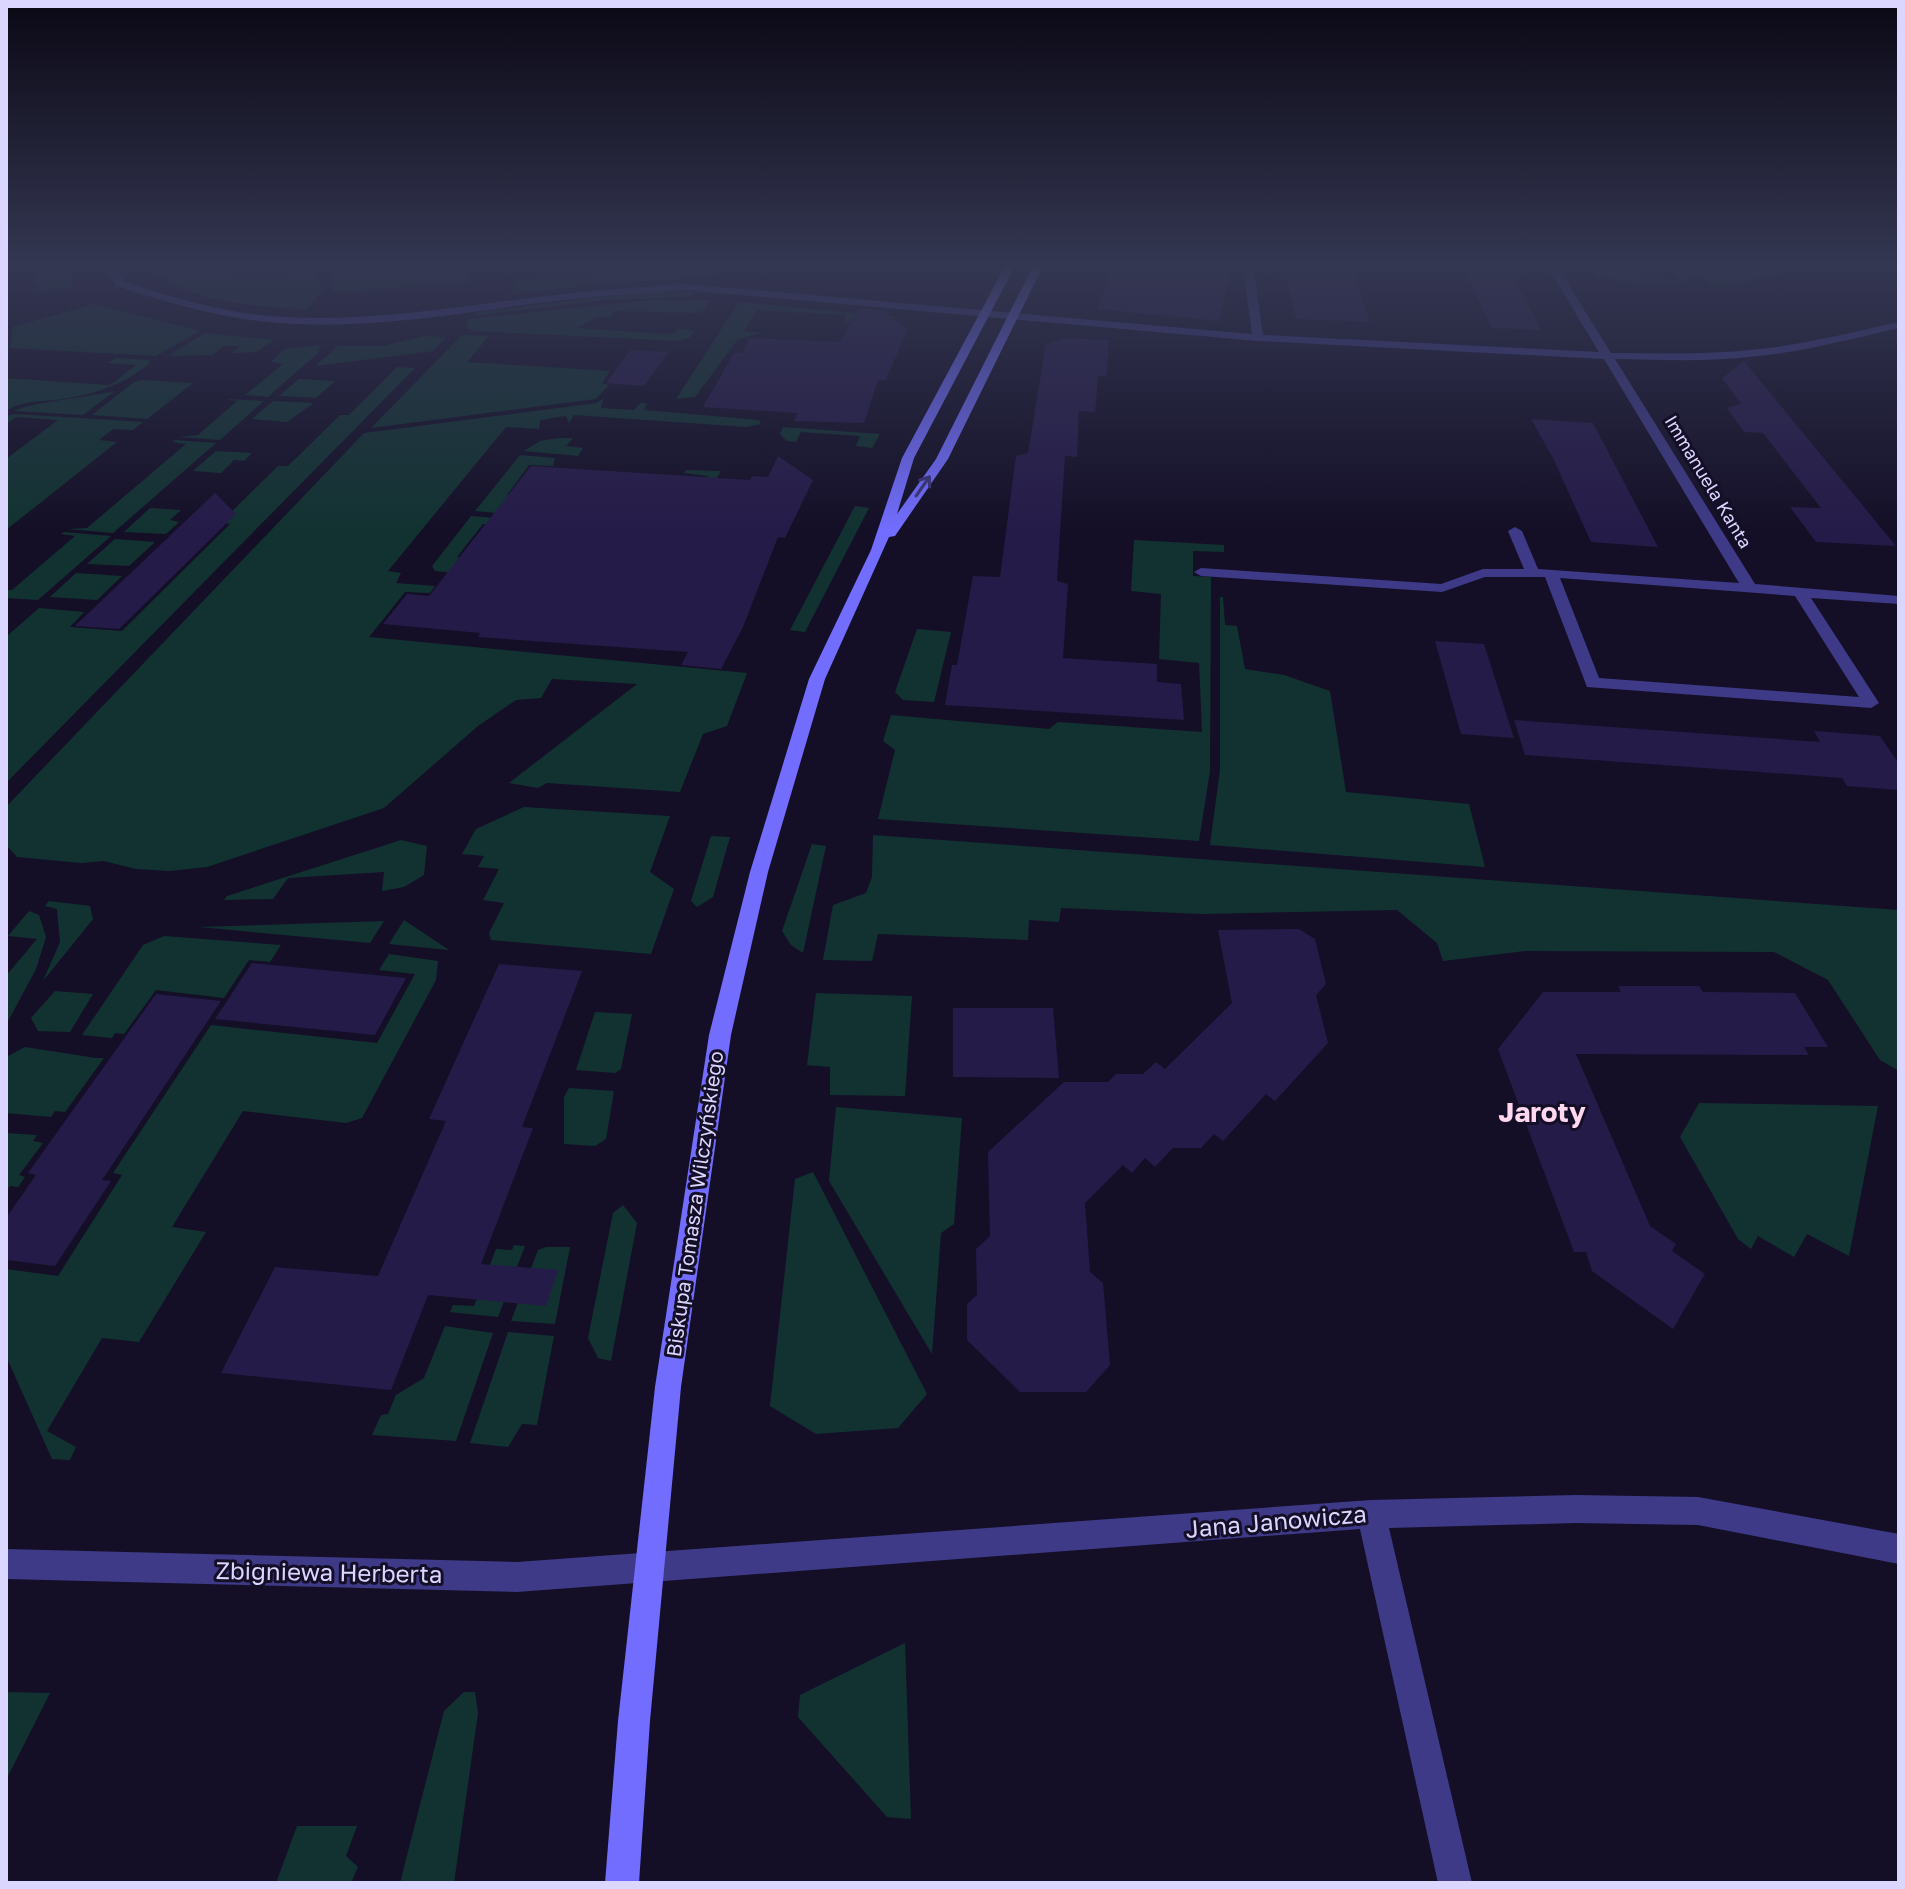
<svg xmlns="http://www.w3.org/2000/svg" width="1905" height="1889" font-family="'Golos Text',sans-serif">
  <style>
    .green { fill: #123231 }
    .building { fill: #251b49 }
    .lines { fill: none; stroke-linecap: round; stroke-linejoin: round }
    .street { fill: #3e3a87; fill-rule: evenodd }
    .secondary { fill: #726dff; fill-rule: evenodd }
    .oneway { stroke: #3a357d }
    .labels { text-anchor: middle; stroke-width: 6; stroke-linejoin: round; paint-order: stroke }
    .far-street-label { font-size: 18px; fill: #dbd6ff; stroke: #140f27 }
    .street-label { font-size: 20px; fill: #dbd6ff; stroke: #140f27 }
    .near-street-label { font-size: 24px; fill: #dbd6ff; stroke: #140f27 }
    .district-label { font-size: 28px; font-weight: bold; fill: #ffd8f0; stroke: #140f27 }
  </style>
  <rect width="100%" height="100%" fill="#140f27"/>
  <!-- green -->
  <g class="green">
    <path d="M40,266h32v21l-40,5 12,-7 -9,-3z"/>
    <path d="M147,266h46l-6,5 95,4 12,-9h19l10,24 -17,20c-53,-5 -118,-7 -159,-44z"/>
    <path d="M343,266h141l-14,4 -2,11 -134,12 -4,-14z"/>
    <path d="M653,266h65l-9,12 -91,4 -105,12 1,-12z"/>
    <path d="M1591,266h44l9,13 35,1 -9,-14h35c-21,29 -75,14 -106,12z"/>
    <path d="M1711,266h43l21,9 -59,13 -14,-12z"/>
    <path d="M651,291l46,1 -8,5 -83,3 -134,16 7,-4z"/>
    <path d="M651,300h61l-11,13 -86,-2 -5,6h-14l-18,11 86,6 11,-1 4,-5 16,3 -6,7 -12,3 -204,-10 -8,-4 4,-8z"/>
    <path d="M739,302l166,16 -60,5v-8l-88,-5 -13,22h21l-27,7 -43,58 -19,2z"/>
    <path d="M94,304l106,27 -44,25 -146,-8 3,-21z"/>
    <path d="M205,333l69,7 -18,12 -24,1 8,-7h-16l-12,9 -44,1z"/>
    <path d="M462,335l27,1 -22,26 143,9 -8,12 7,2 -13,14 -225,29z"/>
    <path d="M425,336l21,1 -13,14 -118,15 23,-20h44z"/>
    <path d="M320,345l-1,7 -51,45 -23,-2 38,-31 -12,-2 14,-13z"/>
    <path d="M116,358l33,2v4c-27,21 -53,30 -87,35 -20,3 -39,1 -56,12v-33l104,7 26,-20 -28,-2z"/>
    <path d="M397,367l18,1 -409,415v-146l33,-29 45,4 -14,15 52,4 108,-107 -9,-2 57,-56h10l52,-51h9z"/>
    <path d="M299,379l36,2 -19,17 -37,-2z"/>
    <path d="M143,380l50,3 -46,36 -55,-4 42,-33z"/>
    <path d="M115,391l-32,24 -68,-4c11,-8 79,-15 100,-20z"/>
    <path d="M604,398l-3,10 33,2 6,-7h7l-3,7 115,10 2,4 -15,3 -172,-12 -5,8 -3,-7 -26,4 -1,9 -33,-2 -118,144 13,2 -5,10 39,3 -5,7 -25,-1 -36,45 378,36 -20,53 -24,8 -23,58 -133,-9 -9,5 -29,-5 128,-99 -85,-5 -11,19 -25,2 -38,26 -94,82 -177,59 -38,4 -33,-2 -32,-8 -23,2 -64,-6 -11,-12v-38l358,-374 233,-30z"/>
    <path d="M225,399l39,2 -44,39 -41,-3 19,-2 39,-34z"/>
    <path d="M273,401l41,2 -27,19 -35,-3z"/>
    <path d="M16,414l127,8 -10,8 -20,-1 -14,11 18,2 -111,88v-71l52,-39 -42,-3 -10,7v-8z"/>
    <path d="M783,427l97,7 -8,14 -16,-2 4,-10 -59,-4 -5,10 -9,-1 -7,-7z"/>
    <path d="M558,438h15l-7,8 17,2 -5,8 -54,-5 16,-10z"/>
    <path d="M175,440l41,3 -103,90 -46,-4 20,-1 99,-84 -14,-2z"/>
    <path d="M216,451l36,2 -8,8 -10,-1 -13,13 -28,-2z"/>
    <path d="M520,455l35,3 -2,8 -24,-1 -22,30 184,11 17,-30 -24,-3 2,-3 35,1 -35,60 -211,-20z"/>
    <path d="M855,506l14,2 -64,124 -15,-2z"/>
    <path d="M150,508l31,2 -11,10 9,2 -13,12 -42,-2z"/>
    <path d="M471,516l39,3 -6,6 -21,-1 -26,33 90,8 29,19 -141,-13 -3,-5z"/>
    <path d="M64,532l47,4 -73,64 -32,-2v-8h6l63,-54 -14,-2z"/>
    <path d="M115,539l40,3 -26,24 -42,-2z"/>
    <path d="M1134,540l90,5v7l-31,-1v25l18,1 -1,194 -11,70 -321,-22 17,-69 -12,-9 8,-26 158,14 9,-7 144,10 -3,-69 -40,-4 2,-65 -30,-3z"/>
    <path d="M76,573l46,3 -25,24 -47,-3z"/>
    <path d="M1220,597h3l2,28 12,1 8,43 39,6 46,16 16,101 123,12 16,63 -275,-22 10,-75z"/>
    <path d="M917,629l34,3 -17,70 -31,-2 -8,-8z"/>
    <path d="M524,807l146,9 -20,56 24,17 -23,65 -160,-14 -2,-7 15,-30 -21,-3 16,-31 -21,-2 6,-11 -22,-2 14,-25z"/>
    <path d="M873,835l1026,75v161l-19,-11 -52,-80 -54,-28 -249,-1 -82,10 -6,-18 -40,-33 -195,4 -141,-6 -2,14 -30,-2 -1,20 -150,-6 -6,27 -49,-1 10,-55 33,-12 6,-16z"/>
    <path d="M711,836l19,1 -17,60 -16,10 -6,-6z"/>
    <path d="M401,840l26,6 -3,29 -20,12 -22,4 2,-19 -96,6 -15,21 -49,1 3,-4z"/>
    <path d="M812,844l14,2 -23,107 -12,-8 -9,-14z"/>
    <path d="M49,901l41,5 3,13 -50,62 17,-39 -3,-33 -12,-3z"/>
    <path d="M29,911l10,4 7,22 -10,32 -30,56v-49l31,-37 -29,-3z"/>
    <path d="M404,920l45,30 -60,-6z"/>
    <path d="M384,921l-14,22 -171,-16z"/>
    <path d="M164,936l117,9 -11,17 -21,-2 -25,38 -68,-8 -32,44 -9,-1 -3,5 -30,-3 61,-90z"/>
    <path d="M389,954l49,7 -2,19 -74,138 -16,5 -103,-12 -71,116 34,5 -67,110 -37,-4 -55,93 29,16 -6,13 -18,-1 -46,-103v-87l52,7 64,-101 -9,-2 98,-148 166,18 38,-69 -36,-4z"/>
    <path d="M55,991l38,3 -23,38 -32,-1 -7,-13z"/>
    <path d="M816,993l96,3 -7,100 -75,-1v-28l-23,-2z"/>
    <path d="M595,1012l37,2 -11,55 -6,4 -39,-3z"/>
    <path d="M25,1047l71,11h8l-39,54 -10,-1 -4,6 -45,-4v-56z"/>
    <path d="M569,1088l45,3 -8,48 -11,7 -31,-2v-47z"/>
    <path d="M1699,1103l179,3 -29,150 -42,-22 -13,23 -36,-21 -7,13 -13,-10 -58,-102z"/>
    <path d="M836,1107l126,11 -8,106 -13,9 -9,121 -103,-173z"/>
    <path d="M6,1133l31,2 -4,6 10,2 -24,32 6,2 -7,10 -8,-1 -4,5z"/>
    <path d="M813,1172l114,222 -29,34 -82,6 -46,-28 25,-227z"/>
    <path d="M623,1205l14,18 -26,138 -13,-3 -10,-20 25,-125z"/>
    <path d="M514,1245l11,1 -27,71 -48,-5 3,-7 21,1 22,-57 16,1z"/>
    <path d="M546,1247h24l-15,77 -44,-3 27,-71z"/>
    <path d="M445,1326l48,7 -37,108 -84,-6 9,-20 7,-1 8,-19 28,-17z"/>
    <path d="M508,1332l46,4 -17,89 -15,-1 -14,23 -38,-4z"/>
    <path d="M905,1643l6,176 -24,-2 -89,-100 2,-22z"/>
    <path d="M6,1692l44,1 -44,87z"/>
    <path d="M464,1692h11l3,21 -24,170h-54l44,-172z"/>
    <path d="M297,1826h60l-11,30 12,11 -7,16h-75z"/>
  </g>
  <!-- building -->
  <g class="building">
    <path d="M1109,266h122l-12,55 -122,-12 11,-28z"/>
    <path d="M1284,266h67l19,56 -74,-3z"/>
    <path d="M1462,266h45l35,64 -50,-2z"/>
    <path d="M858,308l26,3 23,19 -21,50h-8l-14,43 -70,-2 3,-8 -94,-6 31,-54h8l8,-15 90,4z"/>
    <path d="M1065,338l44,2 -3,37 -8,-1 -3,36 -16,-1 -2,46 -12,-1 -8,125 11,3 -5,74 94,6v18l24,2 3,36 -239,-15 7,-40h5l16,-89 27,1 16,-121 12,-3 18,-109z"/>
    <path d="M631,350l37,2 -24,34 -38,-3z"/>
    <path d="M1744,361l41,50 111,135 -80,-4 -26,-35 31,1 -58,-75 -19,-1 -17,-24 14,-4 -19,-26z"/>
    <path d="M1531,419l62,4 65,124 -67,-5 -38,-84z"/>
    <path d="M778,456l35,24 -28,58 -7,-1 -35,90 -22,42 -40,-4 7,-13 -210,-15 2,-4 -97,-9 24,-30 22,2 102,-130 219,14 2,-4 16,1z"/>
    <path d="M215,493l21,21 -117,115 -44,-3z"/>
    <path d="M1435,641l49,3 30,94 -53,-4z"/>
    <path d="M1514,720l306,22 -6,-11 66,5 19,28v26l-52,-4 -5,-8 -317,-23z"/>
    <path d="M1299,929l16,10 11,45 -10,11 12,48 -53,58 -9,-7 -43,47 -9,-7 -13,14h-28l-18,19 -10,-9 -13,15 -9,-8 -38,38 5,69 13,11 7,82 -24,27h-66l-53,-52v-36l10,-9 -1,-46 14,-13 -2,-84 76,-70h44l8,-8h27l13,-12 9,7 67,-66 -14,-73z"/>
    <path d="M252,963l154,15 -31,57 -160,-16z"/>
    <path d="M499,964l83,7 -60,156 11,1 -52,136 77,6 -12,36 -118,-11 -37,95 -170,-17 54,-106 103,9 68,-155 -17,-2z"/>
    <path d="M1618,986h81l4,6 92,1 33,54h-24l5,8 -233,-1 74,172 26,18 -4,7 33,23 -32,55 -81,-58 -6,-19h-12l-76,-203 45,-57h78z"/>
    <path d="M156,994l65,7 -119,179 9,1 -56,85 -49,-6v-42l30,-43 -8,-2z"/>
    <path d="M953,1008h100l6,70 -106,-1z"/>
  </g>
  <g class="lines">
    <!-- street -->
    <g class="street">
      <path d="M105,266h10l9,16c45,14 89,28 136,33 93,10 187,-7 279,-18 49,-6 97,-10 146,-13l567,50 -9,-68h10l10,69 336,17 -52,-86h10l54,87c49,0 99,2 148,-4 48,-5 94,-17 140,-27v6c-47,11 -93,23 -141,28 -47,6 -95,4 -143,3l140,225 144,12v8l-88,-6 68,105 -8,5 -284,-21 -42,-110h-60l-43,15 -241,-16 -7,-4 7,-4 240,16 42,-15h41l-16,-38 7,-4 7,4 16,38 201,14 -135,-224 -346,-18 -573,-51c-49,3 -98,7 -146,13 -92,12 -188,29 -280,18 -50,-6 -95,-20 -143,-35zM1560,578l235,18 64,101 -260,-19z"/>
      <path d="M1576,1495l122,2 201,37v30l-201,-39 -122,-2 -187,5 83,355h-34l-78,-354 -843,63 -511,-13v-30l511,13 854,-62z"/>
    </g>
    <!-- secondary -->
    <path class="secondary" d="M1005,266h10l-101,192 -17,56 39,-55 97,-193h10l-95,193 -53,77 -6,1 -64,142 -57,193 -37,163 -50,352 -31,334 -11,162h-34l13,-162 37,-334 54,-352 41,-163 59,-193 62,-129 31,-92z"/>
  </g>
  <!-- one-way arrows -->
  <defs><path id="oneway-shaft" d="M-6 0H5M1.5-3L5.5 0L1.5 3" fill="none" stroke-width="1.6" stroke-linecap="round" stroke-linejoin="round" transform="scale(2)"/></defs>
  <use class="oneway" href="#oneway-shaft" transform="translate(923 486) rotate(-55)"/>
  <!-- sky -->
  <linearGradient id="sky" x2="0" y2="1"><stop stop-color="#0b0815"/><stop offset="0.5" stop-color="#343752"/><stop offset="1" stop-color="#343752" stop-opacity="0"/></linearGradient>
  <rect width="1905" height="531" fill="url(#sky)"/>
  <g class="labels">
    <!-- far-street labels -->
    <g class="far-street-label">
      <text transform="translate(1708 482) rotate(59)" y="6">Immanuela Kanta</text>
    </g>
    <!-- street labels -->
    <g class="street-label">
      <text transform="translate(695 1204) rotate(-82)" y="7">Biskupa Tomasza Wilczyńskiego</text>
    </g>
    <!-- near-street labels -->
    <g class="near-street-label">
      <text transform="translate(1276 1522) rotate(-5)" y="8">Jana Janowicza</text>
      <text transform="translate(329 1573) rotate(1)" y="8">Zbigniewa Herberta</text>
    </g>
    <!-- district labels -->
    <g class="district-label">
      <text x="1542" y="1122">Jaroty</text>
    </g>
  </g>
  <!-- border -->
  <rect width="1905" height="1889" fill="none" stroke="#dbd6ff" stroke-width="16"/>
</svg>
